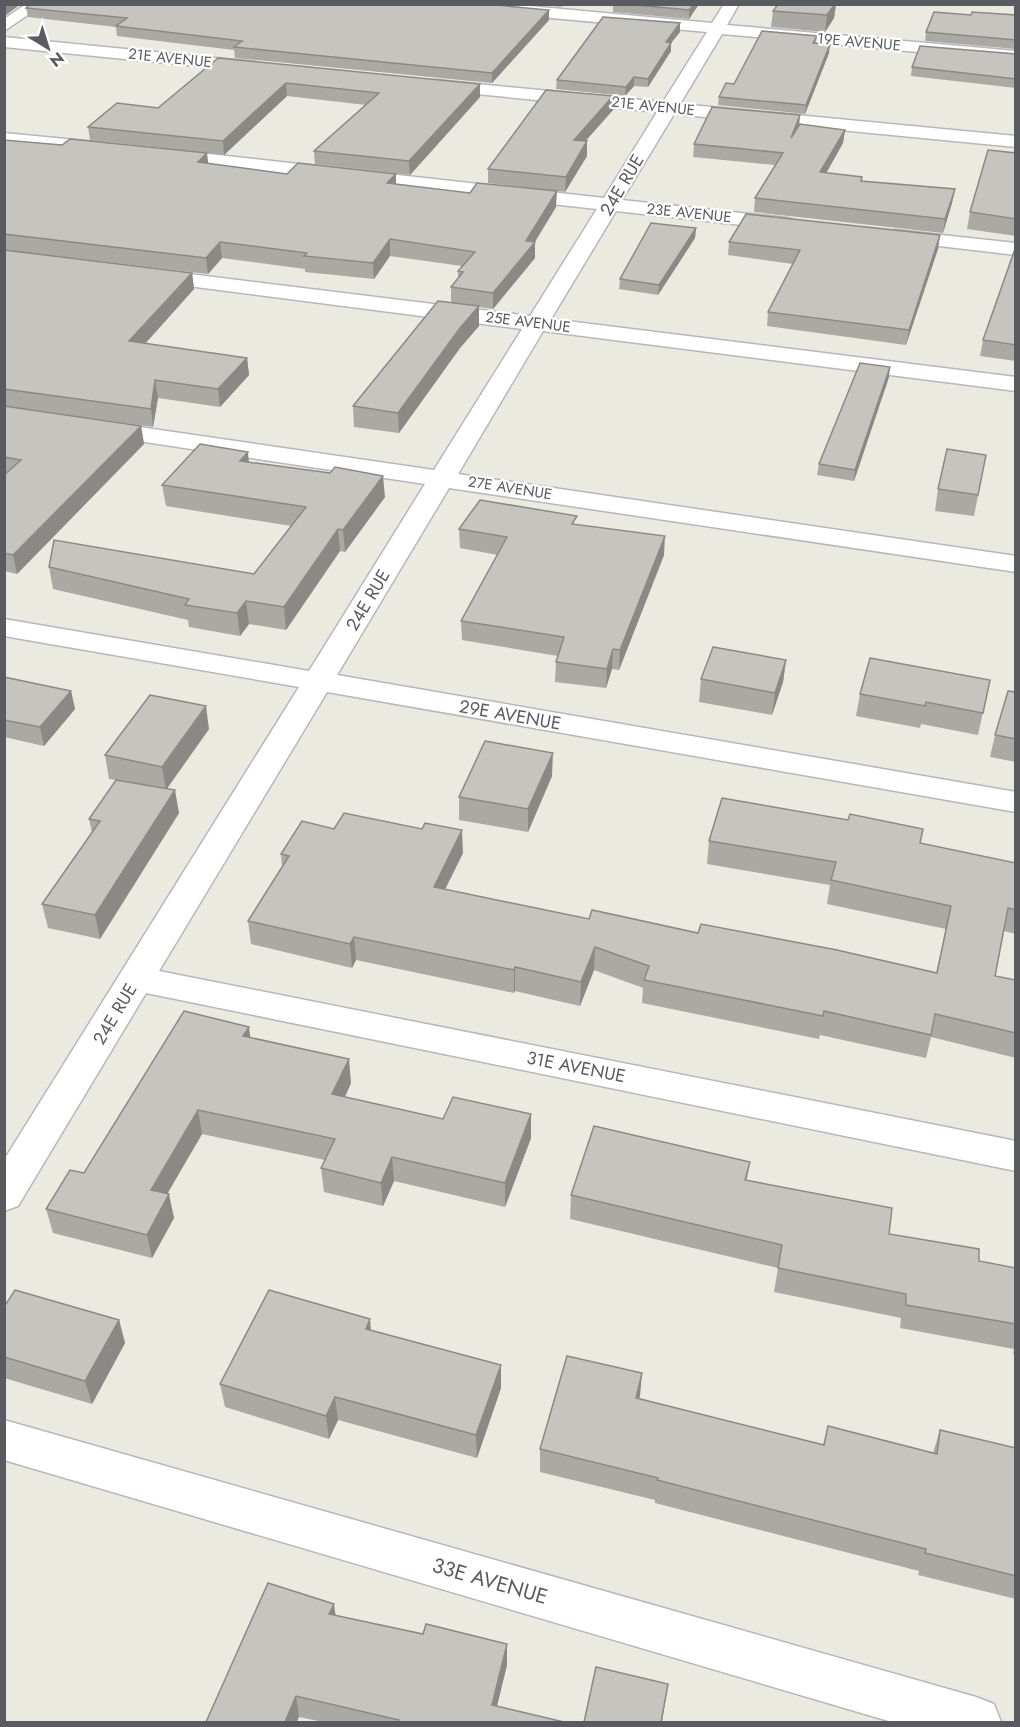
<svg xmlns="http://www.w3.org/2000/svg" width="1020" height="1727" font-family="Jost,sans-serif">
  <style>
    .lines { fill: none; stroke-linecap: round; stroke-linejoin: round }
    .street-casing { stroke: #b6b7bc; stroke-width: 3 }
    .street { fill: #fff; fill-rule: evenodd }
    .wall { fill: #aaa9a3 }
    .shaded-wall { fill: #8b8985 }
    .building { fill: #c6c4be; stroke: #8b8985; stroke-width: 1.5 }
    .labels { text-anchor: middle; stroke-width: 4.5; stroke-linejoin: round; paint-order: stroke }
    .far-street-label { font-size: 15px; fill: #595b60; stroke: #fff }
    .street-label { font-size: 18px; fill: #595b60; stroke: #fff }
    .near-street-label { font-size: 21px; fill: #595b60; stroke: #fff }
  </style>
  <rect width="100%" height="100%" fill="#ebeae0"/>
  <g class="lines">
    <!-- street casing -->
    <g class="street-casing">
      <g id="street">
        <path d="M26,4h18l-40,27v-12z"/>
        <path d="M444,4h63l205,19 12,-19h15l-12,21 289,26v10l-294,-27 -42,70 336,32v11l-342,-33 -52,86 165,18 7,2 3,4 -3,4 -7,2 -171,-19 -65,108 465,58v14l-473,-60 -85,143 558,82v16l-567,-84 -112,187 679,117v20l-689,-120 -168,279 857,170v30l-870,-178 -128,213 -14,5v-51l295,-473 -295,-51v-17l305,52 116,-187 -327,-49 -9,-2 -3,-5 3,-5 9,-2 336,49 88,-141 -373,-48 -7,-2 -4,-4 4,-4 7,-2 381,47 67,-107 -433,-48 -7,-2 -2,-4 2,-4 7,-2 440,49 53,-86 -221,-22 -6,-1 -3,-4 3,-4 6,-1 227,22 44,-70 -256,-23z"/>
        <path d="M4,37l252,25 8,5 -8,5 -252,-25z"/>
        <path d="M4,133l103,10 7,2 2,4 -2,4 -7,2 -103,-11z"/>
        <path d="M895,230l121,13v12l-128,-15 -3,-4 3,-4z"/>
        <path d="M4,1420l972,277 18,7 7,18h-109l-888,-262z"/>
      </g>
    </g>
    <!-- street -->
    <use href="#street" class="street"/>
  </g>
  <!-- wall -->
  <g class="wall">
    <path d="M537,4h26l-2,3z"/>
    <path d="M613,4h86l-10,15 -76,-7z"/>
    <path d="M836,4l-2,14 -9,14 -54,-5 2,-16z"/>
    <path d="M26,8l523,2v10l-57,63 -257,-25 -1,-8 -117,-14 -1,-9 -88,-10z"/>
    <path d="M971,15h45v34l-91,-8 1,-9z"/>
    <path d="M680,23v9l-9,11v8l-23,36 -14,-1 -9,10 -69,-7 1,-9z"/>
    <path d="M817,36l-1,7 13,10 -24,61 -87,-9 1,-8 15,-13z"/>
    <path d="M1016,54v34l-105,-12 1,-9z"/>
    <path d="M218,58l262,39 -70,78 -95,-11 -1,-13 52,-46 -79,-9 -63,59 -134,-15 -2,-13 70,-19z"/>
    <path d="M613,110l-28,31 2,15 -22,36 -77,-9v-14z"/>
    <path d="M799,125l46,5 -2,13 -17,30 36,8 93,8 -3,14 -9,30 -189,-21 1,-14 20,-33 -82,-8 1,-13z"/>
    <path d="M4,140l204,23 79,11h109v10l160,23 -21,35v16l-42,51 -14,-2v19l-19,22 -61,85 -45,-6 -1,-21 98,-103v-16l7,-8v-8l4,-5 -72,-10 -16,23 -69,-7v-3l-83,-11 -14,16 -195,-23 179,22 2,16 -49,55 102,14 2,17 -29,32 -62,-9 -5,29 -149,-21z"/>
    <path d="M1016,153v83l-49,-7 3,-17z"/>
    <path d="M696,228l-1,10 -37,57 -39,-6 1,-10z"/>
    <path d="M940,235l-2,14 -32,96 -139,-19 1,-14 25,-48 -65,-9 1,-13z"/>
    <path d="M1016,246v115l-36,-5 3,-16z"/>
    <path d="M889,377l-35,104 -37,-6 2,-11z"/>
    <path d="M4,406l137,20 3,18 -127,130 -13,-3z"/>
    <path d="M986,455l-12,61 -39,-5 3,-22z"/>
    <path d="M249,462l136,35 -40,55 -5,-1 -54,79 -37,-6 -9,12 -51,-9 -1,-7 -135,-31 -4,-22 205,7 37,-48 -125,-20 -4,-21z"/>
    <path d="M576,524l88,31 -45,115 -7,-1 -6,19 -51,-6 1,-20 2,-6 -96,-16 -1,-19 37,-66 -38,-7 -1,-19z"/>
    <path d="M786,660l-3,22 -11,33 -73,-13 2,-23z"/>
    <path d="M4,677l67,14 4,18 -31,37 -40,-9z"/>
    <path d="M990,680l-12,55 -57,-11 -1,4 -64,-12 4,-22z"/>
    <path d="M1016,692v70l-26,-5 5,-22z"/>
    <path d="M209,729l-42,59 12,25 -79,126 -52,-11 -6,-24 50,-71 -3,-14 27,-39 -7,-1 -4,-24z"/>
    <path d="M552,776l-24,56 -69,-12v-23z"/>
    <path d="M334,829l129,24 -18,36 144,30 109,14 238,40 10,-44 -119,-25 3,-19 -123,-21 2,-23 211,2 96,20v71l-12,-3 -9,45 21,4v78l-85,-21 -5,21 -106,-23 -1,4 -177,-36 1,-15 -49,-18 -14,36 -65,-15 -1,2 -158,-33 -4,8 -101,-24 -3,-23 34,-54 -1,-13z"/>
    <path d="M250,1038l101,45 -6,14 98,22 88,-5v24l-26,69 -111,-26 -11,25 -59,-14 -3,-24 4,-8 -123,-26 -35,60 7,24 -22,40 -99,-25 -7,-24 38,-36z"/>
    <path d="M750,1162l-3,18 142,54 90,27 37,7v87l-3,-1 1,-5 -114,-21 1,-10 -127,-26 4,-24 -208,-49 1,-24z"/>
    <path d="M4,1307l115,13 6,23 -33,61 -88,-26z"/>
    <path d="M371,1330l130,35v23l-24,70 -139,-38 -9,19 -104,-32 -5,-23z"/>
    <path d="M642,1373l-3,25 184,47 5,-19 105,27 7,-23 76,18v151l-98,-24 1,-4 -264,-68v-3l-115,-28v-23z"/>
    <path d="M335,1615l172,50 -10,41 67,16h-241l-24,-5 -93,5z"/>
  </g>
  <!-- shaded-wall -->
  <g class="shaded-wall">
    <path d="M5,4h16l-15,11 -2,-7z"/>
    <path d="M694,4h5l-10,15v-9z"/>
    <path d="M835,4h1l-2,14 -9,14 2,-17z"/>
    <path d="M549,10v10l-57,63v-10z"/>
    <path d="M680,23v9l-9,11v8l-23,36v-8l18,-37z"/>
    <path d="M830,44l-1,9 -24,61 1,-9z"/>
    <path d="M634,77v9l-9,10 1,-9z"/>
    <path d="M286,83l1,13 -63,59 -1,-14z"/>
    <path d="M480,84v13l-70,78 -1,-14z"/>
    <path d="M613,96v14l-39,44v-14z"/>
    <path d="M800,115l-1,13 -8,10z"/>
    <path d="M845,130l-2,13 -24,43 1,-14z"/>
    <path d="M587,141v15l-22,36 1,-15z"/>
    <path d="M207,153l2,16 -11,-7z"/>
    <path d="M396,174v15l-9,-6z"/>
    <path d="M955,189l-3,14 -9,30 2,-14z"/>
    <path d="M557,191l-1,16 -22,36 1,-1v16l-42,51v-16l33,-52z"/>
    <path d="M696,228l-1,10 -37,57 1,-10z"/>
    <path d="M940,235l-2,14 -32,96 3,-15z"/>
    <path d="M390,239v17l-16,23 -1,-16z"/>
    <path d="M220,242l2,16 -14,16 -2,-16z"/>
    <path d="M192,273l2,16 -62,69 -3,-17z"/>
    <path d="M479,306v20l-19,22 -61,85 -1,-20 62,-85z"/>
    <path d="M247,358l2,17 -29,32 -2,-18z"/>
    <path d="M890,367l-1,10 -35,104 1,-11z"/>
    <path d="M155,380l3,18 -5,29 -2,-18z"/>
    <path d="M141,426l3,18 -127,130 -4,-19z"/>
    <path d="M248,452l2,22 -10,-13z"/>
    <path d="M383,476l2,21 -40,55 -2,-22z"/>
    <path d="M338,529l2,22 -54,79 -2,-23z"/>
    <path d="M665,536l-1,19 -45,115 1,-20z"/>
    <path d="M246,601l3,23 -9,12 -3,-23z"/>
    <path d="M613,649l-1,20 -6,19 1,-19z"/>
    <path d="M786,660l-3,22 -11,33 3,-22z"/>
    <path d="M71,691l4,18 -31,37 -4,-19z"/>
    <path d="M206,706l3,23 -43,61 -4,-23z"/>
    <path d="M553,753l-1,23 -24,56v-23z"/>
    <path d="M175,790l4,23 -79,126 -5,-24z"/>
    <path d="M462,830l1,23 -28,57 -1,-23z"/>
    <path d="M354,937l2,23 -4,8 -2,-24z"/>
    <path d="M595,947l-1,23 -14,36 1,-24z"/>
    <path d="M515,967v24l-1,2v-23z"/>
    <path d="M249,1027l3,24 -9,-15z"/>
    <path d="M349,1059l2,24 -16,35 -3,-24z"/>
    <path d="M198,1110l4,24 -46,79 -5,-23z"/>
    <path d="M531,1114v24l-26,69v-24z"/>
    <path d="M392,1157l2,24 -11,25 -2,-23z"/>
    <path d="M169,1194l5,24 -22,40 -5,-23z"/>
    <path d="M370,1319l2,23 -6,-13z"/>
    <path d="M119,1320l6,23 -33,61 -7,-23z"/>
    <path d="M501,1365v23l-24,70 -1,-23z"/>
    <path d="M642,1373l-2,23 -6,24 2,-22z"/>
    <path d="M335,1397l3,23 -9,19 -3,-23z"/>
    <path d="M334,1604l3,22 -8,-12z"/>
    <path d="M507,1644v21l-14,57 -1,-17z"/>
    <path d="M668,1684l-6,38h-1z"/>
    <path d="M296,1696l3,21 -2,5h-12z"/>
  </g>
  <!-- building -->
  <g class="building">
    <path d="M31,4h454l64,6 -57,63 -258,-26 8,-6 -126,-15 11,-8 -101,-10z"/>
    <path d="M626,4h68l-5,6z"/>
    <path d="M778,4h57l-8,11 -54,-4z"/>
    <path d="M934,12l37,3 1,-3 44,3v25l-90,-8z"/>
    <path d="M603,17l77,6 -14,19 5,1 -23,36 -14,-2 -8,10 -69,-7z"/>
    <path d="M762,31l55,5 -4,7 17,1 -24,61 -87,-8 7,-14 8,1z"/>
    <path d="M920,46l96,8v25l-104,-12z"/>
    <path d="M218,58l262,26 -71,77 -95,-10 65,-58 -93,-10 -63,58 -135,-14 29,-24 41,5z"/>
    <path d="M546,90l67,6 -39,44 13,1 -21,36 -78,-8z"/>
    <path d="M712,107l88,8 -9,23 9,-14 45,6 -25,42 42,5 -1,4 94,8 -10,30 -190,-21 28,-45 -89,-9z"/>
    <path d="M70,139l137,14 -9,9 89,12 11,-11 98,11 -9,9 83,10 7,-10 80,8 -31,50 9,1 -42,51 -42,-6 12,-15 -5,-1 17,-19 -85,-13 -17,24 -69,-7 3,-3 -87,-11 -14,16 -202,-24v-94l58,5z"/>
    <path d="M988,150l28,3v66l-46,-7z"/>
    <path d="M746,214l194,21 -31,95 -141,-18 32,-62 -71,-8z"/>
    <path d="M651,223l45,5 -37,57 -39,-6z"/>
    <path d="M1016,246v99l-33,-5z"/>
    <path d="M4,250l188,23 -63,68 118,17 -29,31 -63,-9 -4,29 -147,-20z"/>
    <path d="M438,301l41,5 -19,22 -62,85 -45,-7z"/>
    <path d="M860,363l30,4 -35,103 -36,-6z"/>
    <path d="M4,406l137,20 -128,129 -9,-2v-78l17,-15 -17,-3z"/>
    <path d="M200,444l48,8 -8,9 90,12 5,-6 48,9 -40,54 -5,-1 -54,78 -38,-6 -9,12 -52,-8 4,-6 -140,-32 5,-27 200,34 52,-67 -144,-22z"/>
    <path d="M947,449l39,6 -8,40 -40,-6z"/>
    <path d="M480,500l97,16 -5,8 93,12 -45,114 -7,-1 -6,20 -51,-7 8,-25 -103,-16 46,-84 -48,-8z"/>
    <path d="M713,647l73,13 -11,33 -74,-14z"/>
    <path d="M870,658l120,22 -7,33 -57,-11 -1,4 -65,-12z"/>
    <path d="M4,677l67,14 -31,36 -36,-7z"/>
    <path d="M1008,691l8,1v47l-21,-4z"/>
    <path d="M150,695l56,11 -44,61 -57,-12z"/>
    <path d="M485,741l68,12 -25,56 -69,-12z"/>
    <path d="M116,780l59,10 -80,125 -53,-11 58,-83 -11,-2z"/>
    <path d="M722,798l126,22 2,-6 73,15 -3,14 96,20v47l-8,-2 -13,68 21,4v53l-81,-19 -4,21 -107,-24 -1,5 -179,-36 5,-14 -54,-19 -14,35 -66,-15 -1,3 -160,-33 -4,7 -102,-23 41,-65 -8,-2 21,-33 32,8 10,-16 78,16 3,-6 37,7 -28,57 155,32 3,-9 106,23 3,-9 136,26 100,23 14,-67 -120,-26 5,-18 -127,-21z"/>
    <path d="M184,1011l65,16 -6,9 106,23 -17,35 111,25 10,-22 78,17 -26,69 -113,-26 -11,26 -60,-15 14,-29 -137,-29 -47,80 18,4 -22,41 -101,-26 24,-39 14,3z"/>
    <path d="M594,1126l156,36 -5,18 147,28 -3,26 90,15v12l37,7v56l-110,-19v-11l-128,-26 4,-23 -211,-50z"/>
    <path d="M15,1290l104,30 -34,61 -81,-24v-50z"/>
    <path d="M269,1290l101,29 -4,10 135,36 -25,70 -141,-38 -9,19 -106,-32z"/>
    <path d="M567,1356l75,17 -6,25 188,47 4,-19 109,28 3,-24 76,18v128l-91,-23 1,-4 -269,-69 1,-2 -118,-29z"/>
    <path d="M268,1583l66,21 -5,10 94,20 3,-10 81,20 -15,61 72,17h-166l1,-2 -103,-24 -11,26h-79z"/>
    <path d="M596,1667l72,17 -7,38h-77z"/>
  </g>
  <g class="labels">
    <!-- far-street labels -->
    <g class="far-street-label">
      <text transform="translate(859 42) rotate(5)" y="5">19E AVENUE</text>
      <text transform="translate(170 58) rotate(6)" y="5">21E AVENUE</text>
      <text transform="translate(653 106) rotate(6)" y="5">21E AVENUE</text>
      <text transform="translate(689 213) rotate(6)" y="5">23E AVENUE</text>
      <text transform="translate(528 322) rotate(7)" y="5">25E AVENUE</text>
      <text transform="translate(510 488) rotate(9)" y="5">27E AVENUE</text>
    </g>
    <!-- street labels -->
    <g class="street-label">
      <text transform="translate(622 185) rotate(-59)" y="6">24E RUE</text>
      <text transform="translate(368 600) rotate(-59)" y="6">24E RUE</text>
      <text transform="translate(510 715) rotate(10)" y="6">29E AVENUE</text>
      <text transform="translate(115 1014) rotate(-59)" y="6">24E RUE</text>
      <text transform="translate(576 1067) rotate(11)" y="6">31E AVENUE</text>
    </g>
    <!-- near-street labels -->
    <g class="near-street-label">
      <text transform="translate(490 1581) rotate(16)" y="7">33E AVENUE</text>
    </g>
  </g>
  <!-- border -->
  <rect width="1020" height="1727" fill="none" stroke="#595b60" stroke-width="12"/>
  <!-- north arrow -->
  <g transform="translate(48 48) rotate(142)" stroke="#ffffff" stroke-width="4.5" paint-order="stroke">
  <path d="M0-4.5L10 22L0 15L-10 22Z" fill="#595b60"/>
  <text y="-9" font-size="16" font-weight="bold" text-anchor="middle" fill="#595b60">N</text>
  </g>
</svg>
